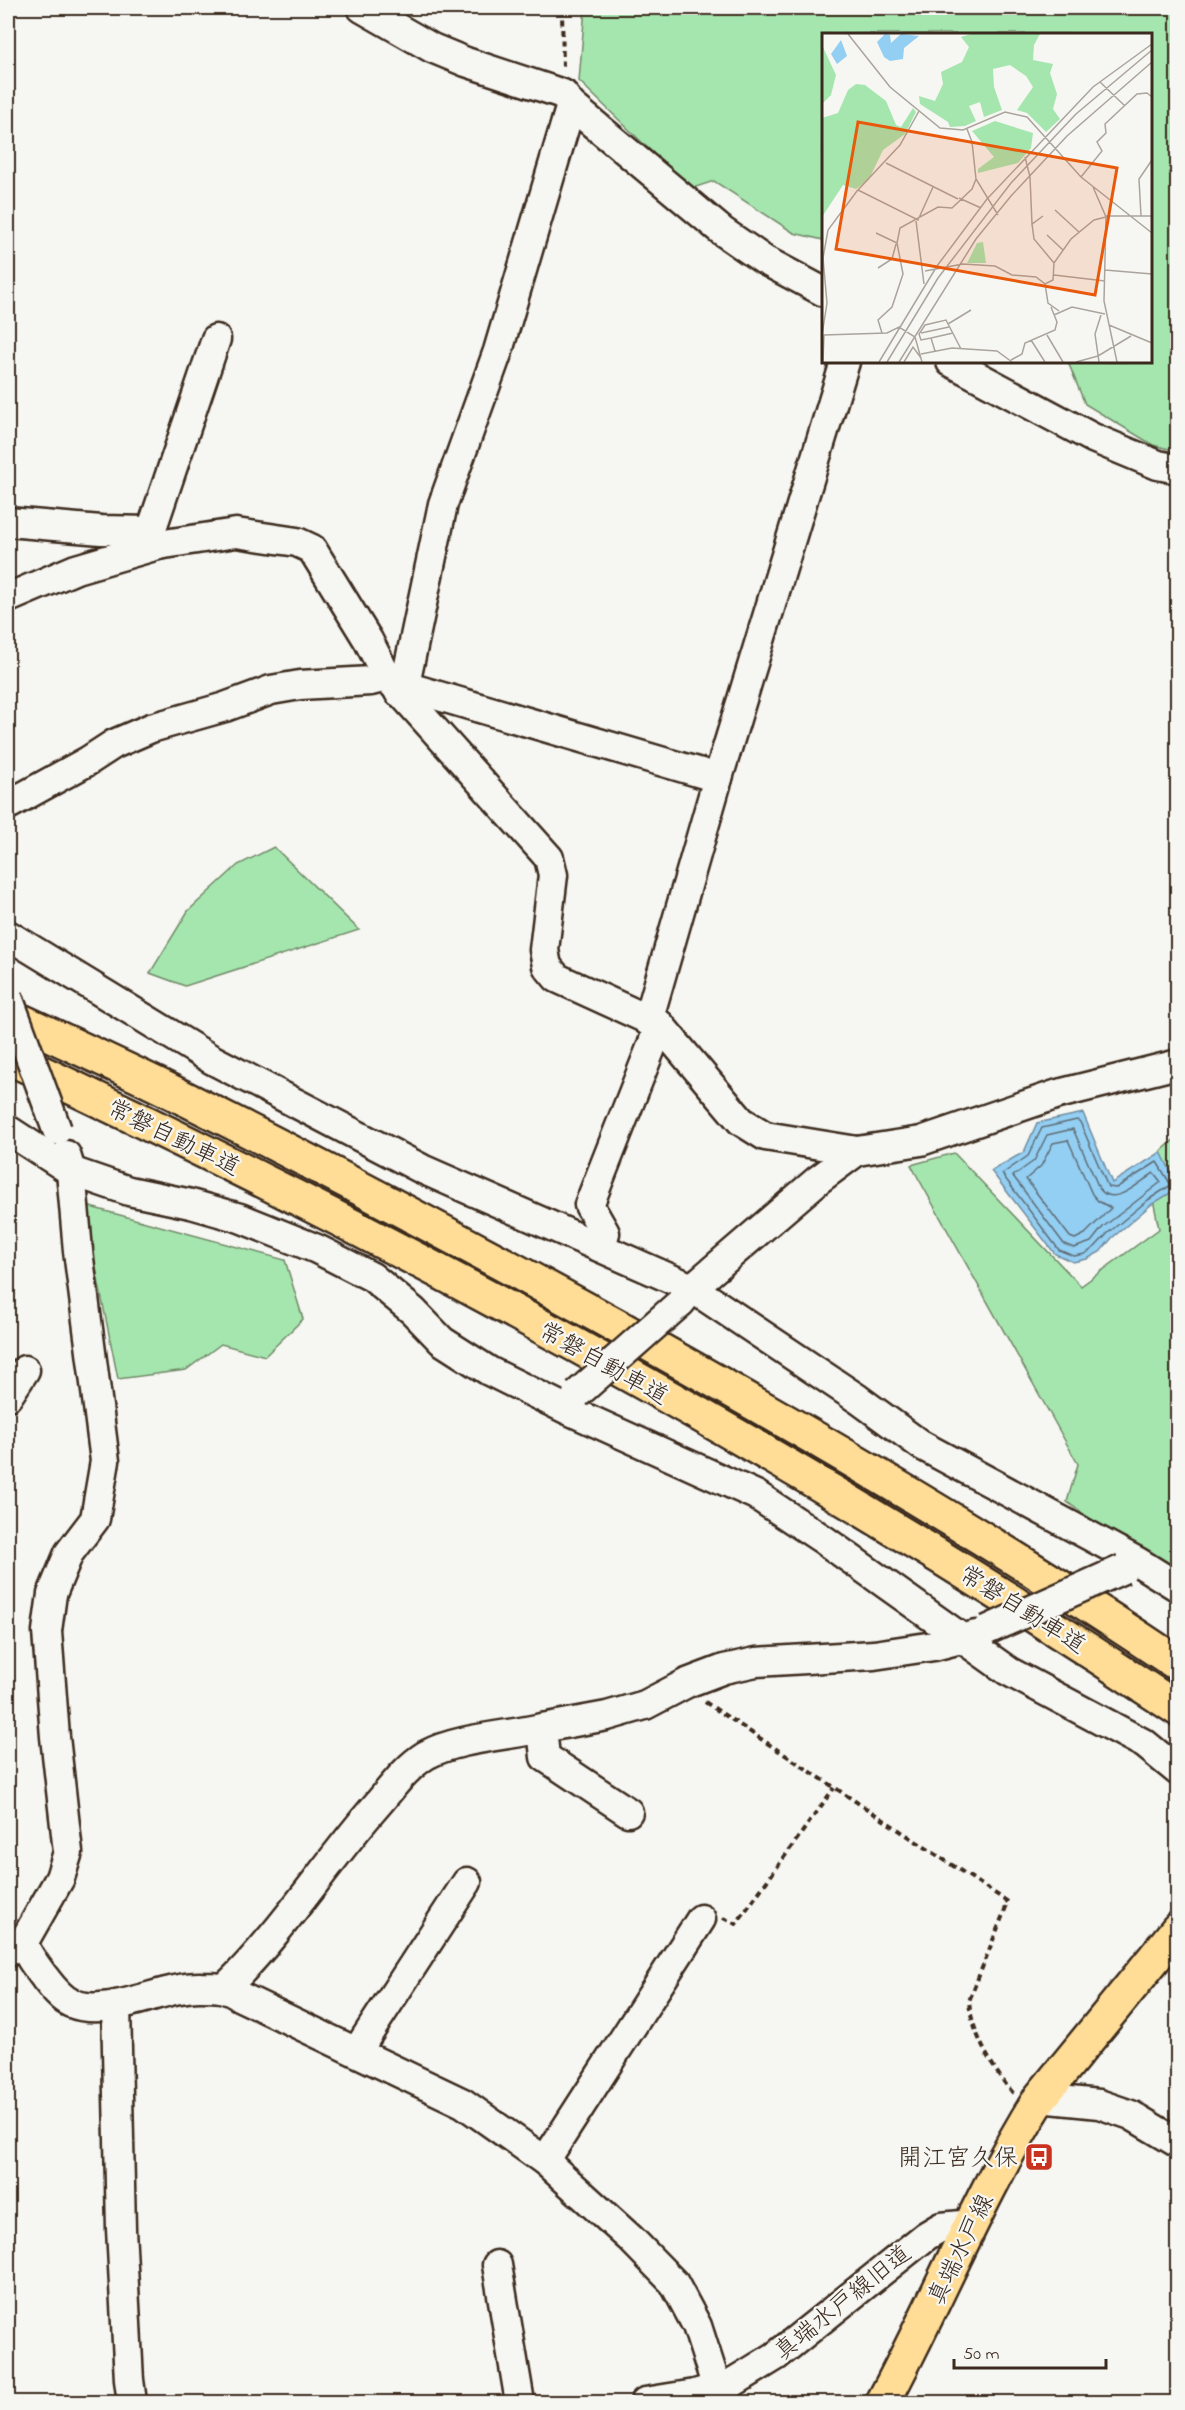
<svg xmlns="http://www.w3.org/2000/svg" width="1185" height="2410" font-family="'Indie Flower','Klee One',sans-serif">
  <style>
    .green { fill: #a5e6af; stroke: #708866; stroke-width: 1.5 }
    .water { fill: #93cef3; stroke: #708c9e; stroke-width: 1.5 }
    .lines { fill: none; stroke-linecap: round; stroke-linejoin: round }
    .shore { stroke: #5e6c73; stroke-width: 1.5 }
    .minor-casing { stroke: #3b2a1e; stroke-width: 33 }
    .major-casing { stroke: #3b2a1e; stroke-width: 38 }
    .highway-casing { stroke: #3b2a1e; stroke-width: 38 }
    .path { stroke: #3b2a1e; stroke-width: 4; stroke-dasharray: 6 4.5; stroke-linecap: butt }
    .minor { stroke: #f6f6f2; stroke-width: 28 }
    .major { stroke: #ffdd96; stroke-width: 33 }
    .highway { stroke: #ffdd96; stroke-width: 33 }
    .minor-bridge-casing { stroke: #3b2a1e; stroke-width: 33; stroke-linecap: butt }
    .minor-bridge { stroke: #f6f6f2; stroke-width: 28 }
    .labels { text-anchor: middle; stroke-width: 4.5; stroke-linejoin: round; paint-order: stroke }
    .street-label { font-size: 24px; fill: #3b2a1e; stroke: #f6f6f2 }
    .poi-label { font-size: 24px; fill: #3b2a1e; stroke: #f6f6f2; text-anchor: end }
    .inset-road { fill: none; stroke: #aba49d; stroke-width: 1.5 }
    .view { fill: #e8590c; fill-opacity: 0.15; stroke: #e8590c; stroke-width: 3 }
    .inset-edge { fill: none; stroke: #3b2a1e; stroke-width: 3 }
  </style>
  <rect width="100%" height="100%" fill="#f6f6f2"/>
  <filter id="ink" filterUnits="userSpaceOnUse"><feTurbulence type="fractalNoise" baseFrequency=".0167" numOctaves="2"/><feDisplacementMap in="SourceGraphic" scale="12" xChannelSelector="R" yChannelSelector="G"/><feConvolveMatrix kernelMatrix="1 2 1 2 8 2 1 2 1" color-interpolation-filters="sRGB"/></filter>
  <g filter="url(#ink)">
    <!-- green -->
    <g class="green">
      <path d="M585,8h592v443l-24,-6 -68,-41 -17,-42h82v-328h-326l-1,206 -29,-7 -80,-52 -24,8 -111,-108z"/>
      <path d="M274,847l85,83 -174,56 -35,-13 38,-62 50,-46z"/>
      <path d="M1177,1137v438l-41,-24 -69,-49 11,-38 -167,-299 43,-12 127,133 78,-57 -13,-64z"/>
      <path d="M83,1205l202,55 18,59 -38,37 -44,-12 -35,26 -68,9z"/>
    </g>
    <!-- water -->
    <path class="water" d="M1083,1113l29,70 49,-31 16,32v5l-25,15 -40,34 -12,14 -13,7 -14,3 -18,-8 -64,-83 33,-19 13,-29z"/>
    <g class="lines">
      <!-- shore -->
      <g class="shore">
        <path d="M1077,1120l3,2 28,65 8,1 41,-26 14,23 -23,15 -40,33 -13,14 -10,7 -11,2 -15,-6 -57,-76 26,-18 14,-28z"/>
        <path d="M1073,1129l26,59c14,21 40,-6 55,-15l7,9 -58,45 -12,15 -17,6 -10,-4 -51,-68 21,-15 13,-26z"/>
        <path d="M1068,1140l24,54 6,7 13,7 -26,26 -10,5 -5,-2 -44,-58 15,-13 12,-23z"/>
      </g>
      <!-- minor casing -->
      <g class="minor-casing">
        <g id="minor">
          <path d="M362,8l70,40 34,14 97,32 8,11 151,126 42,29 60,32"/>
          <path d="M951,362l142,76 65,27 20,4"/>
          <path d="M8,522l93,8 50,1"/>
          <path d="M158,545l-7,-14 65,-192"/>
          <path d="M8,598l68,-29 82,-24 78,-12 61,9 15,7 56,91 19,37 162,181 4,17 -9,75 3,16 10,12 103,47 81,96 24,15 92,15"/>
          <path d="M399,692l8,-17 36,-171 55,-153 73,-246"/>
          <path d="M399,692l16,-3 303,89"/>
          <path d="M8,805l80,-44 26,-17 37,-16 74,-21 46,-17 29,-5 71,-4 16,-4"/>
          <path d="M8,935l203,124 211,110 270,119 166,111 63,46 217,117 40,25"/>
          <path d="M648,1021l70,-243 127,-416"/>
          <path d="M8,1130l63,41 58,20 62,13 49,14 77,31 55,28 41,34 29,30 47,30 77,38 190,86 68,45 184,131 137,73 33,27"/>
          <path d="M600,1247l5,-14 -16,-28 71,-180"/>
          <path d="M681,1302l11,-14 126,-108 39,-29 64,-10 137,-47 120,-30"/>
          <path d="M8,1396l17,-26"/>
          <path d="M628,1812l-83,-55 -3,-29 65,-12 38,-11 42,-22 37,-14 32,-7 118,-7 60,-9 42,-11"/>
          <path d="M23,1943c5,13 13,23 22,35 7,9 15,20 26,25 37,16 90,-17 130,-16 16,0 25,0 38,9l224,107 82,58 86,78 43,44 23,43 20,62"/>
          <path d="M8,1952l15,-9 37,-65 8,-26 -13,-115 -8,-106 5,-37 17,-41 26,-34 10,-58 -27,-210 -7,-80 -5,-16"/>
          <path d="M226,1987c56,-55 98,-121 149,-180 16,-18 30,-39 51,-52 31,-17 81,-19 116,-27"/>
          <path d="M116,2005l5,224 8,151 3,22"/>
          <path d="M357,2051l110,-169"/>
          <path d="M1040,2098l59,6 32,11 47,28"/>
          <path d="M545,2161l156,-242"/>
          <path d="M497,2265l23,137"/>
          <path d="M645,2402l50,-8 37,-11 44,-27 150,-120 15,-9 31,-3"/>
        </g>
      </g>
      <!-- major casing -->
      <g class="major-casing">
        <path id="major" d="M883,2402c54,-100 96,-207 157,-304l138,-169"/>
      </g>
      <!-- highway casing -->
      <g class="highway-casing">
        <g id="highway">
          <path d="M8,1015c56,26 114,52 170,80 147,73 291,150 435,229 192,106 382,217 565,340"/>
          <path d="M8,1057c404,189 798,405 1170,652"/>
        </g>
      </g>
      <!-- path -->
      <g class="path">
        <path d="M562,8l1,62"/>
        <path d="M705,1702l303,200 -39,99c2,31 25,71 45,93"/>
        <path d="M723,1918l13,6 98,-136"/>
      </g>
      <!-- minor -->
      <use href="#minor" class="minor"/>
      <!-- major -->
      <use href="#major" class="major"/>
      <!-- highway -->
      <use href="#highway" class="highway"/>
      <!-- minor-bridge casing -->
      <g class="minor-bridge-casing">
        <g id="minor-bridge">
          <path d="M8,997l49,133"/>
          <path d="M577,1394l103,-91"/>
          <path d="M987,1630l136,-61"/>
        </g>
      </g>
      <!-- minor-bridge -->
      <use href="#minor-bridge" class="minor-bridge"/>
    </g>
  </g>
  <!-- icons -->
  <defs>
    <g id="bus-square" transform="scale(1.5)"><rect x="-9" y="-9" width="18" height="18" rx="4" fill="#c8321e" stroke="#f6f6f2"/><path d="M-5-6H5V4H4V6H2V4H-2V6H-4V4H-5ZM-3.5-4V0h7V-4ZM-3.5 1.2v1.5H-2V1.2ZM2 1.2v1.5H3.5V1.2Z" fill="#fff"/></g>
  </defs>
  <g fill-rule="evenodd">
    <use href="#bus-square" x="1039" y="2157"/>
  </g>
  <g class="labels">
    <!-- street labels -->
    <g class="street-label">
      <text transform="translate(174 1137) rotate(26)" y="8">常磐自動車道</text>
      <text transform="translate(604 1363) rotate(29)" y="8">常磐自動車道</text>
      <text transform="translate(1023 1609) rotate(32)" y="8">常磐自動車道</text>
      <text transform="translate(960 2249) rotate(-64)" y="8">真端水戸線</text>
      <text transform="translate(842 2302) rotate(-39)" y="8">真端水戸線旧道</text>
    </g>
    <!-- poi labels -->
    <g class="poi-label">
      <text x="1018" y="2165">開江宮久保</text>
    </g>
  </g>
  <!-- overview -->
  <g transform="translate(822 33)">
    <rect width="330" height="330" fill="#f6f6f2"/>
    <path d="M149,1h69l-6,11 -1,15 20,4 -3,9 7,21 -4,15 7,10 -14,13 -19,-19 -10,-3 16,-23 -7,-11 -16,-11 -17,4 1,18 8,23 -18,7 -4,-15 -11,4 7,15 -11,5 -15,1 -2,-5 -28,-18 -1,-8 16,5 8,-17 -2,-12 21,-10 7,-15 -8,-10zM0,12l14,30 -5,20 -9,9zM34,51l9,1 21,16 10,24 5,2 12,-19 3,4 -11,22 -22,16 -14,29 -13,10 -13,-4 -21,32v-99l16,-5 10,-23zM173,88l38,12 -2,15 -13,15 -40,10v-4l16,-12 -22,-26zM161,209l3,21h-19l10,-20z" fill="#a5e6af"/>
    <path d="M63,1l5,1 1,8 10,-9 18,2 -15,12 -1,11 -13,2 -6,-4 -7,-15zM19,7l6,16 -10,8 -6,-10z" fill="#93cef3"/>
    <path class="inset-road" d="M26,1l42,53 50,41 23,2 42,-18 22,5 54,60 71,56M278,49l25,24M145,96l5,13 4,37 22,36M203,124l5,20 2,47 11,-8M64,130l72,36M259,144l21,-26 -5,-9 9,-9 -1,-9 32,-30 10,-1 5,4M271,154l13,30 -2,84 13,61M36,157l60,30 15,-33M137,165l22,10M233,177l24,22M284,183h46M319,183l-2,-37 13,-19M94,188l8,63M210,191l2,15 20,24M54,200l21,10M225,202l16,15M56,235l14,-9 4,-15M283,237l47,4M103,238l38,-7 32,2 17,9 24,2 9,7 3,19 11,8M232,242l51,6M223,251l8,-4 1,-17 17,-24 23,-19 12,-3M232,282l18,-8 33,7M126,291l23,-14M287,292l43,18M60,300l-4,-13 14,-13 11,-33 -6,-31 3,-15 38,-21 14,1 20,-19 4,-10M99,300l28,-6M0,302l5,-32 -4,-45 5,-28 29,-39 43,-46 19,-34M225,302l16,27M109,305l22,-5M209,307l14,22M113,318l-4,-13 -10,2 -2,-6 6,-9 21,-5 15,29M99,321l31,-6 45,3 15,11M189,327l11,-6 3,-11 30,-13 2,-8 -6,-15M1,329l1,-27 63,-2 12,-6 16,10 7,25M57,329l58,-96 50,-67 106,-112 59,-43M65,329l51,-84 73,-95 65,-69 76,-64M77,329l77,-123 35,-43 56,-60 85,-74M82,329l9,-15 8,11M254,329l22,-6 33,-20M277,329l-4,-28 6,-19"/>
    <path class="view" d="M36,89l259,46 -22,127 -259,-46z"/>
    <rect width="330" height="330" class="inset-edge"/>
  </g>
  <!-- margin -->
  <rect width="1185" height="2410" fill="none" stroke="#f6f6f2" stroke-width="30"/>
  <rect x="15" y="15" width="1155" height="2380" fill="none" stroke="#3b2a1e" stroke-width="2" filter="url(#ink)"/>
  <!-- scale -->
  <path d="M954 2359v9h152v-9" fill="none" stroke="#3b2a1e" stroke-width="3"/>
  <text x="963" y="2359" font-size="18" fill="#3b2a1e" stroke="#f6f6f2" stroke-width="4.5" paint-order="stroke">50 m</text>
</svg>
